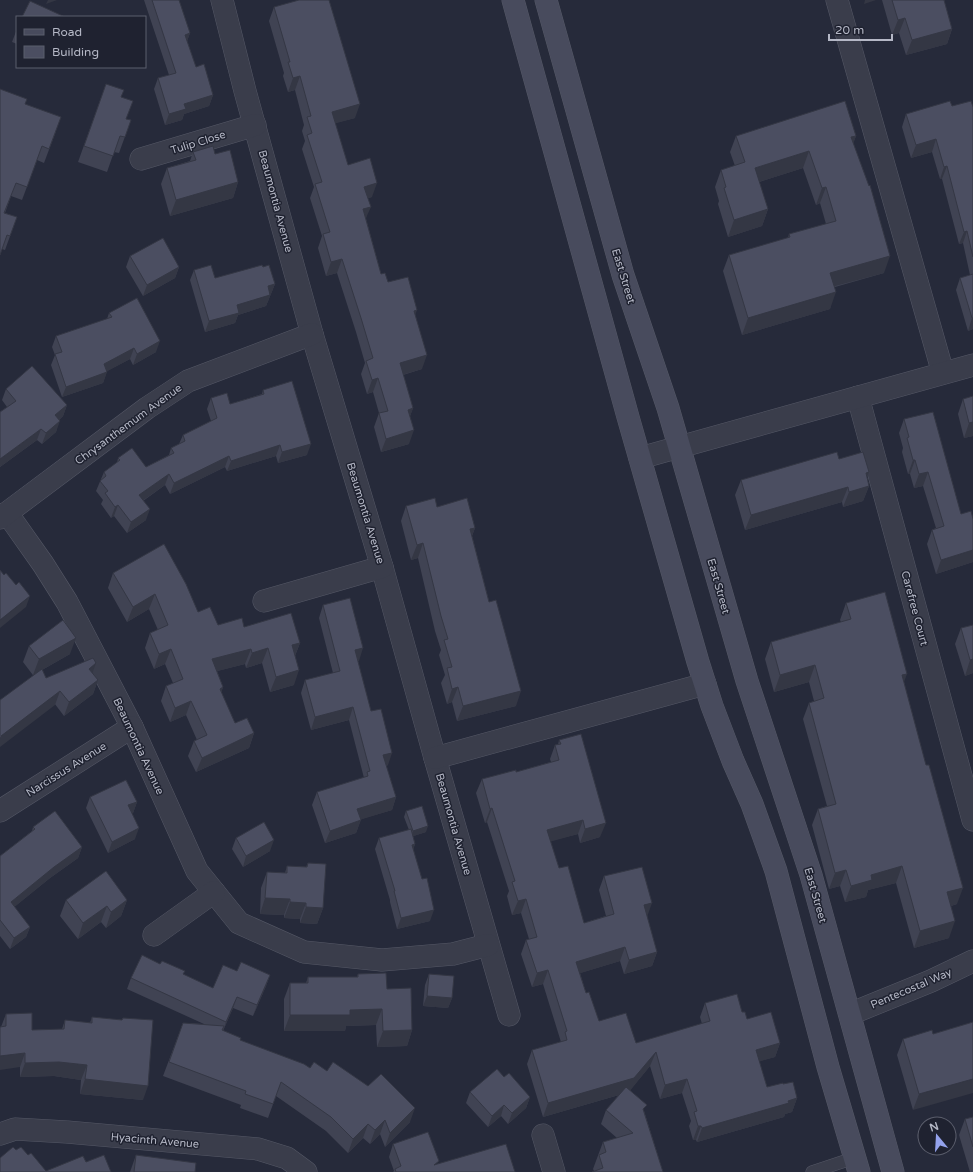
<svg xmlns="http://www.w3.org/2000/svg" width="973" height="1172" font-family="'Varela Round',sans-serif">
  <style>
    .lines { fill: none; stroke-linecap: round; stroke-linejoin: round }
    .service-casing { stroke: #555866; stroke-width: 13 }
    .minor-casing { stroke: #555866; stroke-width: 23 }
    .secondary-casing { stroke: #555866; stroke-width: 23 }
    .service { stroke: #3a3d4b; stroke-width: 12 }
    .minor { stroke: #3a3d4b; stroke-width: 22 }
    .secondary { stroke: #484b5d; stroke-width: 22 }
    .wall { fill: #404353 }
    .shaded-wall { fill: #343744 }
    .building { fill: #4b4e61; stroke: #343744 }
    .labels { text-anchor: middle; stroke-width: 3; stroke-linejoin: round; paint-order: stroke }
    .street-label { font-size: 11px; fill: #b5b8c6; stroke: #1f2230 }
  </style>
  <rect width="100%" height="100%" fill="#262a3a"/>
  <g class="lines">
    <!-- service casing -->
    <g class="service-casing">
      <path id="service" d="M812,1172l42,-14"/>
    </g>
    <!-- minor casing -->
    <g class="minor-casing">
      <g id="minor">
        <path d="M222,0l23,91 67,243 70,233 53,191 74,257"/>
        <path d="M837,0l106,373"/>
        <path d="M141,159l114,-34"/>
        <path d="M858,397l115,423"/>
        <path d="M640,458l333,-93"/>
        <path d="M7,513l36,51 24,38 65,125 65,144 42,52 65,29 78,8 71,-6 35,-9"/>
        <path d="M0,518l147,-110 41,-27 124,-47"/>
        <path d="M264,601l118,-34"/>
        <path d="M435,758l270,-74"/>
        <path d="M0,811l132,-84"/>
        <path d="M154,935l60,-43"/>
        <path d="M850,1014l81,-33 42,-20"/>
        <path d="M0,1134l15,-5 52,3 191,17 29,9 19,14"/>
        <path d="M543,1135l11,37"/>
      </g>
    </g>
    <!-- secondary casing -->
    <g class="secondary-casing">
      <g id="secondary">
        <path d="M513,0l115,417 70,245 14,44 21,55 19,43 24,67 52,196 31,105"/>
        <path d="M546,0l77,275 45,133 79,273 64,194 82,297"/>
      </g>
    </g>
    <!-- service -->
    <use href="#service" class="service"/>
    <!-- minor -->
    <use href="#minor" class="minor"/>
    <!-- secondary -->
    <use href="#secondary" class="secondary"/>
  </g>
  <!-- wall -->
  <g class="wall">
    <path d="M144,0h35l11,33 -3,8 9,26 17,28 -4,11 -25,8 -2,6 -17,5 -11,-36 4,-11 11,-3z"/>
    <path d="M882,0h62l8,29 -5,15 -41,11 -7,-22 -7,2z"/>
    <path d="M274,7l81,111 -20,5 13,42 24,32 -4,1 -2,21 15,55 34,41 7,54 -19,6 10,33 -3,8 -1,28 -28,8 -7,-25 5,-14 -6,-21 -6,2 -6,-20 4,-11 -9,-31 -19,-59 -11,3 -8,-28 4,-12 -12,-38 4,-11 -12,-38 3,-8 -3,-10 2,-6 -9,-35 -7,2 -5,-16 1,-3 -15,-52z"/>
    <path d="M17,29v15l-5,-2z"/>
    <path d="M106,84l15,13 5,22 5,1 -12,33 -5,-1 -7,20 -29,-10z"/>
    <path d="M0,89l25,15 31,27 -12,32 -7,-3 -15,40 -11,-4 -6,17 12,4 -12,33 -3,-1z"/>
    <path d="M952,106l21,1v222l-5,2 -12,-41 4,-12 10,-3 -7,-32 -4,1 -17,-65h-2l-8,-27 -21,6 -9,-31 4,-13z"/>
    <path d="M736,136h120l-3,7 31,130 -49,14 -5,22 -88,26 -19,-64 6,-16 59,-17 1,-4 37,-10 -6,-21 -4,2 -13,-37 -44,14 9,27 -6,17 -34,11 -10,-33 1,-3 -4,-14 6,-17 14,-4 -5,-14z"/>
    <path d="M193,152l22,2 23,28 -5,16 -63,18 -9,-32 6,-16 23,-7z"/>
    <path d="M130,256l49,11 -4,11 -32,18 -17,-29z"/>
    <path d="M263,267l12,17 -9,22 -28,9 -3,8 -30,9 -15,-52 4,-10 21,8z"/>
    <path d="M109,313l47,39 -23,13 -3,-6 -23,12 -4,12 -41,14 -11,-32 4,-10 -3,-8 4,-11 51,-17z"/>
    <path d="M6,389l61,16 -4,11 -4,4 -3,12 -14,12 -5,-4 -37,27v-55l7,-5 -5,-7z"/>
    <path d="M263,390l44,65 -29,8 -2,-7 -49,15 -2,-4 -55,27 -5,-9 -22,16 3,19 -19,13 -13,-17 -3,2 -10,-14 2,-4 -7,-9 8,-19 13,-9 1,-5 28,9 23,-12 2,-7 8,-4 4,-9 28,-14 -4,-12 4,-11 19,6 32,-10z"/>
    <path d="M963,399l10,37 -9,2 -6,-24z"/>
    <path d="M904,419l57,95 12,5v43l-37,12 -9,-30 5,-14 4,-2 -13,-42 -9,2 -4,-14h-2l-6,-22 1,-4 -4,-15z"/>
    <path d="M839,459l28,18 2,9 -6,15 -20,6 -1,-5 -97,28 -10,-35 6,-15z"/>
    <path d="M406,506l31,1 38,21 -3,8 44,170 -59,15 -5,-19 -5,2 -6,-21 4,-8 -6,-20 2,-5 -6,-19 -17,-73 -7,2 -10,-39z"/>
    <path d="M113,573l85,39 20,13 26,2 56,16 -5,13 -1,29 -24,7 -8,-29 -16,5 -1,-4 -28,7 6,16 -2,6 14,30 19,10 -5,15 -53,24 -8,-16 6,-15 3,-1 -11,-25 -16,7 -9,-21 5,-15 7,-3 -8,-19 -11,5 -9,-21 5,-15 8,-3 -9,-21 -22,13 -19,-34z"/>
    <path d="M846,603l58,80 53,221 -6,2 -2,32 -35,10 -18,-65 -28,7 -2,7 -21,5 -5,-16 -11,3 -17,-64 6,-16 9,-3 -24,-87 6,-16 5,-2 -5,-19 -35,10 -9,-33 6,-17 70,-20 -1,-2z"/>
    <path d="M323,605l36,56h-2l14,50 17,54 -2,1 10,31 -4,13 -31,9 -5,14 -31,10 -13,-38 5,-13 47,-14 -15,-58 -38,10 -10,-37 4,-13 28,-7 -14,-55z"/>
    <path d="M973,625v48l-8,3 -10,-32 6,-16z"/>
    <path d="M29,646l41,8 -28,16 4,8 46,-5 6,7 -5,14 -29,22 -41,-54z"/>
    <path d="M559,740l41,97 -20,6 -2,-9 -28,7 9,27 25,55 22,-7 -7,-26 5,-14 43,41 10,35 -5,14 -28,8 -4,-13 -40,12 6,20 13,28 37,22 66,-19 -2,-7 5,-14 37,9 5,7 33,24 -5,14 -16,4 8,26 16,-3 14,14 -5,14 -7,2 -1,3 -87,25 -1,-2h-3l-4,-14 2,-5 -9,-28 -22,6 -10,-33 -20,24 14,21 19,61 -69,-1 -1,-2 10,-27 14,-4 -16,-14 5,-14 13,-15 -76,22 -16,-53 5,-14 29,-8 -18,-58 -11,3 -11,-33 5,-14 3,-1 -8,-26 -9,2 -5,-19 2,-5 -22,-69 -2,1 -9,-30 6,-14 34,-7 35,-10 -1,-3 5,-14h3z"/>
    <path d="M90,797l47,5 -4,11h-1l3,26 -27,14 -22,-45z"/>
    <path d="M406,811l20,21 -13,4 2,8 -2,6 17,71 -33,8 -7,-27v-2l-15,-51 4,-11 30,-8 -5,-13z"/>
    <path d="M33,827l49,20 -4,11 -28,20 -36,29 16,20 -4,10 -16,12 -10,-13v-80l32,-25z"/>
    <path d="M236,838l34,13 -27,16 -11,-18z"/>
    <path d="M308,863l15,45 -6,16 -17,-1v-4l-16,-1v-3l-24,-1 1,-26 6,-16 18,1 2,-7 19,1z"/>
    <path d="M66,900h61l-6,16 -15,12 -5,-6 -23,17 -18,-23z"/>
    <path d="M237,971l33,4 -4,11 -13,30 -20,-8 -10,23 17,9 70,28 17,3 83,51 -25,25 -5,-13 -10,10 -7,-6 -15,15 -22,-22 -50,-35 -8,22 -28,-10 1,-3 -78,-29 20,-53 21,1 -77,-35 4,-11 52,-3 30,13z"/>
    <path d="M358,974l29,15 25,41 -5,16 -30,1 -1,-22 -30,1 -1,5h-61v-32l6,-16h16l2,-6h49z"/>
    <path d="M429,974l23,24 -4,10 -25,-2 2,-21z"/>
    <path d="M6,1014l26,16 30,-1 3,-9 25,3 2,-6 30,3 1,-2 20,82 -63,-6 1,-14 -27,-4 -34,1v-10l-19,-40z"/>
    <path d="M973,1022l-60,88 -16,-55 6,-16 30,-5z"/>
    <path d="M504,1077l26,20 -4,11 -18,16 -7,-8 -13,11 -22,-24 4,-11z"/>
    <path d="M973,1117v55h-3l-11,-37 6,-16z"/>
    <path d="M393,1144l44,20 78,8h-122l1,-1 -5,-14z"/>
    <path d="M136,1155l59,17h-65z"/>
  </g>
  <!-- shaded-wall -->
  <g class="shaded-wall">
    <path d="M48,0h9l-11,4z"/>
    <path d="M865,0h11l-12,4z"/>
    <path d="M905,18l-6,15 -7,2 6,-15z"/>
    <path d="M952,29l-5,15 -41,11 6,-15z"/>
    <path d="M190,33l-4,11 -1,-9z"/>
    <path d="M300,76l-5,14 -7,2 5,-14z"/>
    <path d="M213,95l-4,11 -25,8 -2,6 -17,5 4,-11 15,-10z"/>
    <path d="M360,104l-5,14 -29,8 6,-14z"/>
    <path d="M856,136l-6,17 1,-16z"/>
    <path d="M936,139l-4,13 -21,6 5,-13z"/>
    <path d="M809,151l-6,17 -54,17 6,-17z"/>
    <path d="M947,166l-5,13h-2l4,-12z"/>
    <path d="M238,182l-5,16 -63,18 6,-16z"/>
    <path d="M377,183l-5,14 -13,3 5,-13z"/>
    <path d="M826,187l-6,16 -4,2 6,-17z"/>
    <path d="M371,207l-6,13 -2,-11z"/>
    <path d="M768,209l-6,17 -34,11 6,-17z"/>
    <path d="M967,231l-4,12 -4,1 5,-12z"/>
    <path d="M890,256l-6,17 -60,16 6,-16z"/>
    <path d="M342,259l-5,14 -11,3 5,-14z"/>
    <path d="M179,267l-4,11 -32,18 4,-11z"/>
    <path d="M275,284l-9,22 -28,9 -3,8 -30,9 4,-11 59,-35z"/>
    <path d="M836,292l-6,17 -88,26 6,-17z"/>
    <path d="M417,310l-5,14 2,-13z"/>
    <path d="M972,318h1v11l-5,2z"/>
    <path d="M160,341l-4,11 -23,13 4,-11z"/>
    <path d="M134,348l-4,11 -28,15 5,-2 -4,11 -41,14 4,-10 38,-23z"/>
    <path d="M427,355l-5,14 -27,8 5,-14z"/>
    <path d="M378,378l-5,14 -6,2 5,-14z"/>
    <path d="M67,405l-4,11 -12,10 4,-11z"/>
    <path d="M413,408l-5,14v-12z"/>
    <path d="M60,421l-4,11 -14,12 4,-11z"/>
    <path d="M973,422v14l-9,2 5,-15z"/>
    <path d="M41,429l-4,11 -37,27v-8z"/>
    <path d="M414,430l-5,14 -28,8 5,-13z"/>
    <path d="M311,444l-4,11 -29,8 4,-11z"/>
    <path d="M280,445l-4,11 -49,15 4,-10z"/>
    <path d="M229,456l-4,11 -55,27 4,-11z"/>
    <path d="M913,460h2l-5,14h-2z"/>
    <path d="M869,472l-6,15 3,-14z"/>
    <path d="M928,472l-5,14 -9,2 5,-14z"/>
    <path d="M169,474l-4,11 -30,21 4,-11z"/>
    <path d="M869,486l-6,15 -20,6 6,-15z"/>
    <path d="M848,487l-6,15 -97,28 6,-15z"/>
    <path d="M118,505l-4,11 -3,2 4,-11z"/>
    <path d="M150,509l-4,11 -19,13 4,-11z"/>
    <path d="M475,528l-6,15 1,-14z"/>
    <path d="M423,543l-5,15 -7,2 6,-15z"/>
    <path d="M973,550v12l-37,12 5,-14z"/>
    <path d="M155,594l-6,15 -22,13 6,-15z"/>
    <path d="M30,596l-4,11 -26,21v-8z"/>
    <path d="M76,638l-6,16 -37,21 6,-16z"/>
    <path d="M300,643l-6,15 -2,-13z"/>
    <path d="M268,648l-6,15 -16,5 6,-15z"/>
    <path d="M363,648l-4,13 -9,2 5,-13z"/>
    <path d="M171,649l-6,15 -11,5 5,-15z"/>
    <path d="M251,649l-6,15 -39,10 6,-15z"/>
    <path d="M973,659v14l-8,3 5,-16z"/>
    <path d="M96,663l-5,14 -2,-8z"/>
    <path d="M815,665l-6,17 -35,10 6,-17z"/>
    <path d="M299,670l-5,15 -24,7 6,-15z"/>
    <path d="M907,674l-6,16 1,-15z"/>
    <path d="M98,680l-5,14 -29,22 5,-14z"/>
    <path d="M223,687l-5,15 2,-13z"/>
    <path d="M458,687l-6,15 -5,2 5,-15z"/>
    <path d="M60,691l-5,14 -55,42v-9l1,-2z"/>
    <path d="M521,691l-5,15 -59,15 6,-15z"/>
    <path d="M191,701l-5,14 -16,7 5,-14z"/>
    <path d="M353,707l-4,13 -38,10 4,-13z"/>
    <path d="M254,733l-5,15 -53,24 6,-14z"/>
    <path d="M392,753l-4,12 -10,3 5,-13z"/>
    <path d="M396,797l-4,13 -39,12 4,-13z"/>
    <path d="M137,802l-4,11 -9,3 4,-11z"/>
    <path d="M492,808l-5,14 -2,1 5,-14z"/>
    <path d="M361,820l-5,13 -31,10 5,-12z"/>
    <path d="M583,820l-5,14 -36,10 5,-14z"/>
    <path d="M606,823l-6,14 -20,6 5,-14z"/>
    <path d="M428,826l-2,6 -15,5 2,-6z"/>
    <path d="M139,828l-4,11 -27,14 4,-11z"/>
    <path d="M274,840l-4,11 -27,16 3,-11z"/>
    <path d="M415,844l-4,11 1,-10z"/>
    <path d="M82,847l-4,11 -28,20 -43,35 4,-11 43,-35z"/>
    <path d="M902,866l-6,17 -28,7 -2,7 -21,5 6,-16 20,-11z"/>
    <path d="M846,870l-6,16 -11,3 6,-16z"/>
    <path d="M963,888l-6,16 -16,5 6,-17z"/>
    <path d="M265,898l25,1 -6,16 -24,-1z"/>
    <path d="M526,899l-5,14 -9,2 6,-14z"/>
    <path d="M127,900l-6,16 -15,12 5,-16z"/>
    <path d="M290,902l16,1 -6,16 -16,-1z"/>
    <path d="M652,903l-5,14 -3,-12z"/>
    <path d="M107,906l-6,16 -23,17 5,-16z"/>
    <path d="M306,907l17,1 -6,16 -17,-1z"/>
    <path d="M434,910l-4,11 -33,8 4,-11z"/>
    <path d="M955,921l-6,17 -35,10 6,-17z"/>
    <path d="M30,927l-4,10 -16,12 4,-11z"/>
    <path d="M625,947l-5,14 -49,15 5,-14z"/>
    <path d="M657,952l-5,14 -28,8 5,-14z"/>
    <path d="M548,970l-5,14 -11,3 5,-14z"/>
    <path d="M270,975l-4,11 -13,30 4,-11z"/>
    <path d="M427,996l25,2 -4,10 -25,-2z"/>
    <path d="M237,997l-4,11 -11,25 4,-11z"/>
    <path d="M382,1009l-6,16 -30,1 -1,5h-61l6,-16 60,-5z"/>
    <path d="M412,1030l-5,16 -30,1 6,-16z"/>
    <path d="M780,1043l-5,14 -24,7 5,-14z"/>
    <path d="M656,1052l-6,14 -21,26 -86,25 5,-14z"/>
    <path d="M25,1053l-5,14 -20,3v-14z"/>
    <path d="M59,1062l28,3 -6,15 -27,-4 -34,1 5,-14z"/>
    <path d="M85,1079l63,7 -5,14 -63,-6z"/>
    <path d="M687,1079l-5,14 -22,6 5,-14z"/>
    <path d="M973,1079v14l-60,17 6,-16z"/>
    <path d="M530,1097l-4,11 -18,16 4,-11z"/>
    <path d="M797,1098l-5,14 -7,2 -1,3 -87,25 5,-14z"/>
    <path d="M504,1105l-3,11 -13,11 4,-11z"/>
    <path d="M415,1108l-5,14 -25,25 5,-14z"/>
    <path d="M385,1120l-5,14 -10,10 5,-14z"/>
    <path d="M368,1124l-5,14 -15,15 5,-14z"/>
    <path d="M698,1126h3l-5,14h-3z"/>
  </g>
  <!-- building -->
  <g class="building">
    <path d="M152,0h27l11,33 -5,2 11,32 8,-3 9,31 -29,9 2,5 -17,5 -11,-36 18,-5z"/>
    <path d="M299,0h30l31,104 -28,8 16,53 22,-7 7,25 -13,4 7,20 -8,2 18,65 4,-1 3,9 20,-5 9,33 -3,1 13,44 -27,8 13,45 -5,2 6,20 -28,9 -7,-26 9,-2 -10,-33 -6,2 -6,-19 7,-3 -12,-40 -19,-59 -11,3 -8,-28 7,-2 -15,-48 7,-2 -15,-47 5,-2 -5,-16 4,-1 -11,-40 -7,2 -5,-16h2l-16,-55z"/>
    <path d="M892,0h52l8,29 -40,11 -7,-22 -7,2z"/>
    <path d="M30,1l35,16h-43z"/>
    <path d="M106,84l18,6 -3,7 12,4 -7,18 5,1 -6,17 -5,-1 -7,20 -29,-10z"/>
    <path d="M0,89l27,10 -2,5 36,13 -12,32 -7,-3 -15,41 -11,-4 -12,30 13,4 -7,19 -3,-1 -7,20z"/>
    <path d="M845,101l11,35 -5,1 18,49 1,-1 20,71 -60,17 6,19 -88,26 -19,-63 61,-18 -1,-3 47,-13 -10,-34 -4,1 -13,-37 -54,17 13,41 -34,11 -10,-32 2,-1 -5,-17 24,-8 -9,-26z"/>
    <path d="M950,101l2,5 19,-5 2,6v150l-6,-26 -3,1 -17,-66 -3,1 -8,-28 -20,6 -10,-31z"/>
    <path d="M213,146l2,8 15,-4 8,32 -62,18 -9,-32 29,-8 -3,-8z"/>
    <path d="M163,238l16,29 -32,18 -17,-29z"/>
    <path d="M211,265l4,13 47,-13 1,2 6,-2 6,19 -7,2 2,9 -33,10 2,8 -30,8 -15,-51z"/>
    <path d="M973,274v44h-1l-12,-40z"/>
    <path d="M137,298l23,43 -23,13 -3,-6 -30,16 3,8 -41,15 -11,-33 7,-2 -6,-16 56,-19 -3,-4z"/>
    <path d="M32,366l35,39 -12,10 5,6 -14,12 -5,-4 -41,30v-47l16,-11 -10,-12z"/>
    <path d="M292,381l19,63 -29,8 -2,-7 -49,16 -2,-5 -55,27 -5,-9 -30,21 11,14 -19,13 -13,-17 -3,2 -10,-14 3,-2 -8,-10 6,-5 -2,-4 16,-12 -2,-2 14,-10 14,19 28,-14 -3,-5 14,-7 -2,-6 34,-17 -6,-20 16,-5 3,11 34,-10 -1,-4z"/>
    <path d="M973,396v26l-4,1 -6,-24z"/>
    <path d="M933,412l28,102 10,-3 2,8v31l-32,10 -9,-30 12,-4 -16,-54 -9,2 -4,-14h-2l-6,-22 2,-1 -5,-18z"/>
    <path d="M837,452l2,7 24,-7 6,20 -3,1 3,13 -20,6 -1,-5 -97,28 -10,-35z"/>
    <path d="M435,498l2,9 30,-9 8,30 -5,1 19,73 7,-2 25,91 -58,15 -5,-19 -6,2 -5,-21 5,-1 -8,-27 4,-1 -7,-23 -18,-73 -6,2 -11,-39z"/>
    <path d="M164,544l22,40 12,28 12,-5 8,18 24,-7 2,9 47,-14 9,30 -8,2 7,25 -23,7 -8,-29 -16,5 -1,-4 -39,10 11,28 -3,2 15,34 12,-5 7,15 -52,25 -8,-17 13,-6 -16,-34 -16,7 -9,-22 17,-7 -12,-30 -12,5 -9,-21 18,-8 -13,-31 -22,13 -20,-34z"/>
    <path d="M0,570l4,5 2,-2 10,12 3,-3 11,14 -30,24z"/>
    <path d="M885,592l22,82 -5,1 24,90h3l34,123 -16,4 8,29 -35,10 -18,-65 -31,9 1,5 -21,6 -5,-16 -11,3 -17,-64 18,-5 -27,-101 15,-5 -9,-33 -35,10 -9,-33 80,-23 -5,-16z"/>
    <path d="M350,598l13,50 -8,2 16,61 10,-2 11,44 -9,2 13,42 -39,12 4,11 -31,11 -13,-39 51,-16 -1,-4 3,-1 -17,-64 -38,10 -10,-37 35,-9 -17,-66z"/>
    <path d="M63,620l13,18 -37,21 -10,-13z"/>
    <path d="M973,625v34l-3,1 -9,-32z"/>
    <path d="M93,658l3,5 -7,6 9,11 -29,22 -9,-11 -59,45 1,1 -2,1v-38l42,-31 4,9z"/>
    <path d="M581,734l25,89 -21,6 -2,-9 -36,10 12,38 9,-2 16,57 30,-9 -10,-38 38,-9 10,36 -8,2 13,47 -28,8 -4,-13 -49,15 10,31 3,-1 10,29 27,-8 10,30 74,-22 -5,-18 32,-9 5,18h3l2,7 24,-7 9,31 -24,7 11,37 16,-4v1l10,-2 4,16 -9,3 1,2 -87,25 -1,-2h-3l-4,-14 3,-1 -10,-32 -22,6 -9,-33 -22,26 -86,25 -16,-53 35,-10 -2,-8 2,-1 -19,-61 -11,3 -11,-33 11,-3 -11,-38 -8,2 -6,-19 3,-1 -23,-73 -2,1 -8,-30 34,-9v2l43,-12 -4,-15 6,-1 -2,-4z"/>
    <path d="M126,780l11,22 -9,3 11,23 -27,14 -22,-45z"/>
    <path d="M422,806l6,20 -15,5 -7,-20z"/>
    <path d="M55,811l27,36 -28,20 -43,35 19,25 -16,11 -14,-18v-64l35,-27 -2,-2z"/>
    <path d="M264,822l10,18 -28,16 -10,-18z"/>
    <path d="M411,829l4,15 -3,1 10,34 5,-1 7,32 -33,8 -7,-27h1l-16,-53z"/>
    <path d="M308,863l18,1 -3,44 -17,-1v-4l-16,-1v-3l-25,-1 2,-26 20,1v-7l20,1z"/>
    <path d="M106,871l21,29 -16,12 -4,-6 -24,17 -17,-23z"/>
    <path d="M142,955l18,9 2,-3 23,10 -2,3 30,14 10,-23 14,6 4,-9 29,13 -13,30 -20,-8 -11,25 -95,-44z"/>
    <path d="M386,973l1,16 24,-1 1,42 -29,1 -1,-22 -32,1v5h-60v-32h18v-6h50v-3z"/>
    <path d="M429,974l25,2 -2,22 -25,-2z"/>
    <path d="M32,1013v17l32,-1 1,-9 27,3v-6l30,3 1,-2 30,2 -5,66 -63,-7 2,-14 -28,-3 -34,1v-10l-25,3v-29l6,-1v-12z"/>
    <path d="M973,1022v57l-54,15 -16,-55 29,-9 1,4z"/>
    <path d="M183,1023l41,3 -2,4 19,8 -1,2 64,24 6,4 4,-6 13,9 6,-9 35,24 13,-12 34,34 -25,25 -5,-13 -10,10 -7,-6 -15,15 -22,-22 -50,-35 -8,22 -28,-10 1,-3 -77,-29z"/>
    <path d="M497,1069l7,8 5,-4 21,24 -18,16 -8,-8 -12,11 -22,-24z"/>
    <path d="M626,1087l21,18 -4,4 20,63h-71l11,-4 -4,-13 7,-3 -3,-10 30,-9 -27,-23z"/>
    <path d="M973,1117v30l-8,-28z"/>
    <path d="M428,1132l11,29 -5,4 72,-21 9,28h-119l-1,-3 6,-3 -8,-22z"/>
    <path d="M13,1147l3,3 5,-3 7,8 3,-2 15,18 37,-15 3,6 18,-7 7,17h-111v-14z"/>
    <path d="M136,1155l60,8 -1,9h-61z"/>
  </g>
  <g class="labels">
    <!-- street labels -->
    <g class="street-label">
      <text transform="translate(198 142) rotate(-17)" y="4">Tulip Close</text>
      <text transform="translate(276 201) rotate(75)" y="4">Beaumontia Avenue</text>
      <text transform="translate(624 276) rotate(73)" y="4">East Street</text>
      <text transform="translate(128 424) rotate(-36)" y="4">Chrysanthemum Avenue</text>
      <text transform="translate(366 513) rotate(73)" y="4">Beaumontia Avenue</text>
      <text transform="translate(719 586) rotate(74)" y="4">East Street</text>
      <text transform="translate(915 608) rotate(75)" y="4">Carefree Court</text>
      <text transform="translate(139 746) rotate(65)" y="4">Beaumontia Avenue</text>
      <text transform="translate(66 769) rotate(-32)" y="4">Narcissus Avenue</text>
      <text transform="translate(454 824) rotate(74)" y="4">Beaumontia Avenue</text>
      <text transform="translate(816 895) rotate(74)" y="4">East Street</text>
      <text transform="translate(911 988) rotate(-23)" y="4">Pentecostal Way</text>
      <text transform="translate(155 1140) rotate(5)" y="4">Hyacinth Avenue</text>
    </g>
  </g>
  <!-- legend -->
  <rect x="16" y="16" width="130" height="52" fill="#1f2230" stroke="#5b5e6c"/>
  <rect x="24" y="29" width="20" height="6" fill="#484b5d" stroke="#5b5e6c"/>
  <text x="52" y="36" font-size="12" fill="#b5b8c6">Road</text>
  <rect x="24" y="46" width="20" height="12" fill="#4b4e61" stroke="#5b5e6c"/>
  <text x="52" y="56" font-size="12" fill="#b5b8c6">Building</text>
  <!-- north arrow -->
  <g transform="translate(937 1136) rotate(342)"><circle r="19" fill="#1f2230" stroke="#5b5e6c"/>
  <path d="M0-3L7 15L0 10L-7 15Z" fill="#94a2ec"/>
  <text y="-6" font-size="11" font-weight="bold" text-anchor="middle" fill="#b5b8c6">N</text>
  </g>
  <!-- scale -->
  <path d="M829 34v6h63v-6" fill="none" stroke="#b5b8c6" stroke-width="2"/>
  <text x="835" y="34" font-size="12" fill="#b5b8c6" stroke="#1f2230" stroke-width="3" paint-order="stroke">20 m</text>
</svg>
